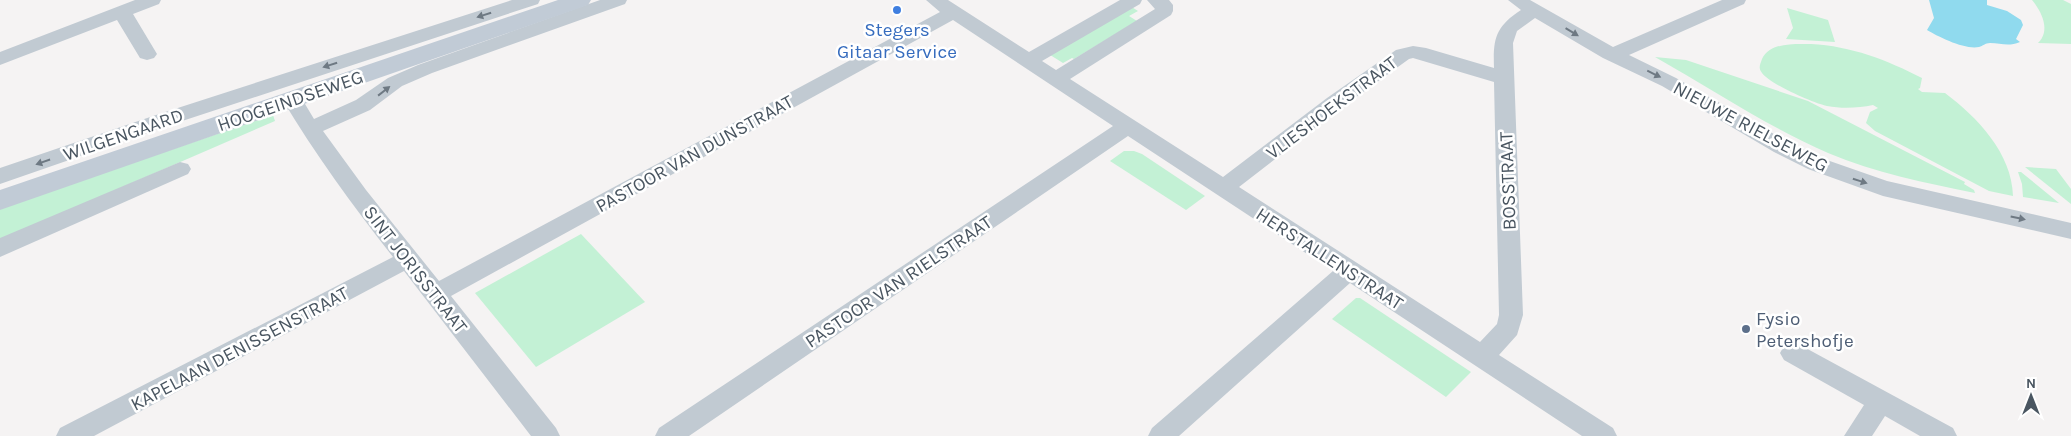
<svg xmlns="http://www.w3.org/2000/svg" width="2071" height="436" font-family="Karla,sans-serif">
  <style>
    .green { fill: #c3f1d5 }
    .water { fill: #90daee }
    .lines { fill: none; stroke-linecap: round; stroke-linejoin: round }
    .street { fill: #c1cad2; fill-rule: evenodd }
    .secondary { fill: #c1cbd6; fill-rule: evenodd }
    .oneway { fill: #6e7983 }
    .shop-dot { fill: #3f7fe0; stroke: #fff; stroke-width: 2 }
    .service-dot { fill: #5c6f8a; stroke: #fff; stroke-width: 2 }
    .labels { text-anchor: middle; stroke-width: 5; stroke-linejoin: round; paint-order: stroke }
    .shop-label { font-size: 19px; fill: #366cbe; stroke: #fff }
    .street-label { font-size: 19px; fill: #4a5661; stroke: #fff }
    .service-label { font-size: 19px; fill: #4e5e75; stroke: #fff; text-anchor: start }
  </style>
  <rect width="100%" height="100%" fill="#f5f3f3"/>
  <!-- green -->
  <g class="green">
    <path d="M2032,0h31l8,4v40l-33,-1c13,-12 4,-31 -6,-43z"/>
    <path d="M1127,4l11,7 -9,5 8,5 -63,38 -2,-1 -9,5 -16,-10z"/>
    <path d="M1787,8l41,12 7,22 -49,-3 7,-11z"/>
    <path d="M1811,44c40,2 76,16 111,34l-2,10 -2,1 4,3 23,1c32,24 67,60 68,103l-24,-5 -114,-60 -9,-8 4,-11 8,-4 -5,-3c-14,3 -31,4 -46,1 -14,-3 -57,-22 -65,-33 -4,-5 -2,-8 0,-14 8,-17 33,-15 49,-15z"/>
    <path d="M1655,57l31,3 122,41 157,81 -1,2 10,6 1,3c-49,-10 -100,-20 -147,-40 -60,-26 -116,-64 -173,-96z"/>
    <path d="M273,115l2,6 -275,119v-32z"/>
    <path d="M1124,151h10l8,3 63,42 -19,14 -76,-49z"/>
    <path d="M2025,167l31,2 15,20v15z"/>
    <path d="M2018,172h3l38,31 -36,-6 -1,-13z"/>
    <path d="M581,234l64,68 -109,65 -61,-74z"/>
    <path d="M1356,298h4l111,74 -25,25 -114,-78z"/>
  </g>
  <!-- water -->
  <path class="water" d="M1929,0h58v5l20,6 14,9 2,5 -7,14 4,3c-12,5 -19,1 -30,1 -5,0 -7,3 -11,4 -14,3 -40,-10 -52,-17l7,-12z"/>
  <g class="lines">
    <!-- street -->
    <g class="street">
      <path d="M135,0h26l-2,4 -26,10 24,40 -3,4 -7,2 -7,-2 -23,-38 -117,45v-13z"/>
      <path d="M512,0h28l-2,4 -368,121 -170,59v-16l156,-53z"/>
      <path d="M600,0h27l-2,4 -193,69 -30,13 -32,24 -47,21 43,59 73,91 501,-269 -14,-12h22l81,52 91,-52h22l-2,4 -98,57 14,9 99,-61 -8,-9h22l4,5v6l-2,4 -101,64 153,98 104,-79 69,-48 17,-4 13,2 68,20c-1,-29 1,-41 27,-58l-13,-10h22l83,47 109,-47h24l-2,4 -115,51 47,23 112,64 36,17 63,22 184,42v16l-188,-43 -75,-27 -34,-17 -112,-66 -59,-28 -68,-40 -18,13 -4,12 10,272 -6,20 -18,20 114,73 4,8h-35l-232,-153 -171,153h-31l4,-8 181,-157 -205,-135 -439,300h-34l4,-8 454,-302 -160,-106 -502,276 105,132 4,8h-29l-127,-165 -310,165h-38l4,-8 333,-171c-40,-51 -78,-103 -111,-158l3,-5 7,-2 7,2 15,25 42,-19 32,-22 30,-13zM1413,58l81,24 5,233 -2,9 -17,18 -241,-155 102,-79 68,-49z"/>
      <path d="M180,162l8,2 3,5 -3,5 -188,83v-19z"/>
      <path d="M1793,343l9,3 151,82 4,8h-37l-35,-20 -13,20h-28l20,-31 -80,-45 -4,-7 4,-7z"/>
    </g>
    <!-- secondary -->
    <path class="secondary" d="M558,0h33l-3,5 -588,205v-20z"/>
  </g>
  <!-- one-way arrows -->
  <defs><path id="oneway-solid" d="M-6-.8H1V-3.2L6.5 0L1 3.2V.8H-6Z" transform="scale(1.25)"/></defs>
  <g class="oneway">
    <use href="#oneway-solid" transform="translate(484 15) rotate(162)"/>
    <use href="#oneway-solid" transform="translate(1572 32) rotate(31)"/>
    <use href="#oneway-solid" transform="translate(330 65) rotate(162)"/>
    <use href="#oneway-solid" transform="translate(1654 74) rotate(26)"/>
    <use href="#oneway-solid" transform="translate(384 91) rotate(-38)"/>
    <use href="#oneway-solid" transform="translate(43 162) rotate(161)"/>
    <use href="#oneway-solid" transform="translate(1860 181) rotate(18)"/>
    <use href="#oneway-solid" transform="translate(2018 218) rotate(12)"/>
  </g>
  <!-- markers -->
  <circle class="shop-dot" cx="897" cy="10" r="5"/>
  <circle class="service-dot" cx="1746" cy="329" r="5"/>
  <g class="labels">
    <!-- shop labels -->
    <g class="shop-label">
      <text x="897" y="36">Stegers<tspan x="897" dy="22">Gitaar Service</tspan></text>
    </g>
    <!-- street labels -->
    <g class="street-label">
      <text transform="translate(290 100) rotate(-19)" y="7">HOOGEINDSEWEG</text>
      <text transform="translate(1331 107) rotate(-37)" y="7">VLIESHOEKSTRAAT</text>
      <text transform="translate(1751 126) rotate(28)" y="7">NIEUWE RIELSEWEG</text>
      <text transform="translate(123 134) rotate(-19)" y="7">WILGENGAARD</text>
      <text transform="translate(694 153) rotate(-29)" y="7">PASTOOR VAN DUNSTRAAT</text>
      <text transform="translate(1507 181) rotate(-92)" y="7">BOSSTRAAT</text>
      <text transform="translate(1330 258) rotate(33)" y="7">HERSTALLENSTRAAT</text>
      <text transform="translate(416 269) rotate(52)" y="7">SINT JORISSTRAAT</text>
      <text transform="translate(898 281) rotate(-34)" y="7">PASTOOR VAN RIELSTRAAT</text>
      <text transform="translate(239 348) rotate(-28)" y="7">KAPELAAN DENISSENSTRAAT</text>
    </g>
    <!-- service labels -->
    <g class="service-label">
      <text x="1756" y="325">Fysio<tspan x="1756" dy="22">Petershofje</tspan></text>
    </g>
  </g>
  <!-- north arrow -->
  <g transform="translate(2031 396)" stroke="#ffffff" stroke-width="4" paint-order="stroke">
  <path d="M0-4L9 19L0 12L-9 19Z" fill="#4a5661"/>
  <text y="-8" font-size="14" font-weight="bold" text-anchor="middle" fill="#4a5661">N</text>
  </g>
</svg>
